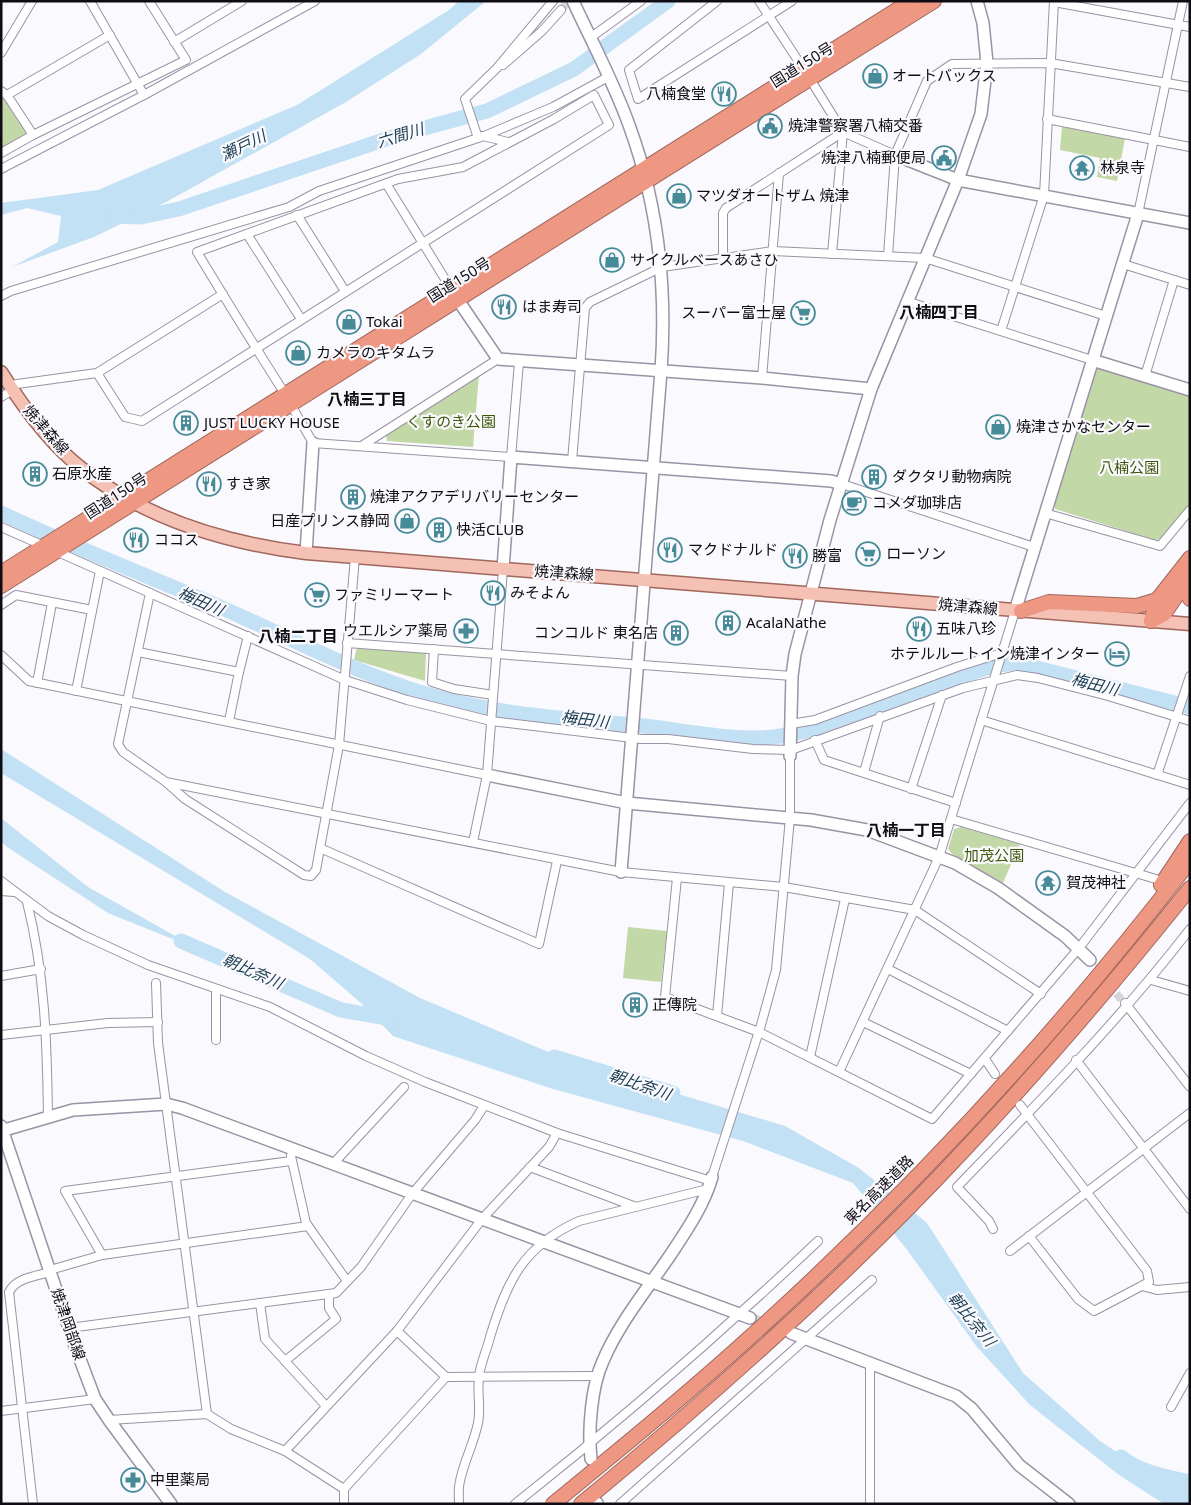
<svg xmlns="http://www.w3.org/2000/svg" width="1191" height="1505" font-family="'Noto Sans','Noto Sans JP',sans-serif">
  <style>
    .green { fill: #c2d8a6 }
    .water { fill: #c3e1f4 }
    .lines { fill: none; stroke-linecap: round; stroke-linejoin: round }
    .river { stroke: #c3e1f4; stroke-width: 15 }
    .street-tunnel { stroke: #d7d5da; stroke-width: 8; stroke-dasharray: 8 4; stroke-linecap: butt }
    .secondary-tunnel { stroke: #d7d5da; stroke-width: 11; stroke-dasharray: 11 5.5; stroke-linecap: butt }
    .street-casing { stroke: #9a92a5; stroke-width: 10 }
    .secondary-casing { stroke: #9a92a5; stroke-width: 14 }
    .primary-casing { stroke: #a0675c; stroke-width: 15 }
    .highway-casing { stroke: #a0675c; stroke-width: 16 }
    .street { stroke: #fff; stroke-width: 8 }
    .secondary { stroke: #fff; stroke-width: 11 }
    .primary { stroke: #f5c1b5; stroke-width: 12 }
    .highway { stroke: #ee9883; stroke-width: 14 }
    .labels { text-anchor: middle; stroke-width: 4.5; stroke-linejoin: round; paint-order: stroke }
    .street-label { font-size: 15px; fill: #0f0c13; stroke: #faf9fd }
    .poi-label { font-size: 15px; fill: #0f0c13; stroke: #faf9fd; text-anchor: start }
    .park-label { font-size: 15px; fill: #3f590a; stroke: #faf9fd }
    .water-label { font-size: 16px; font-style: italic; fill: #1b3d51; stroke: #faf9fd }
    .neighbourhood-label { font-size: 16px; font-weight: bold; fill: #0f0c13; stroke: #faf9fd }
  </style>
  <rect width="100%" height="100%" fill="#faf9fd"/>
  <!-- green -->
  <g class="green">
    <path d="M1,97l7,5 19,33 -26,14z"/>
    <path d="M1062,127l63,11 -8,43 -20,-4 3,-19 -40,-8z"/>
    <path d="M1101,367l89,27v109l-30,36 -5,1 -100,-31 -1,-5 43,-136z"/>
    <path d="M479,374l-6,73 -86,-6 -1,-7z"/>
    <path d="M357,647l69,6 -1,28 -71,-21z"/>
    <path d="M961,827l59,17 -17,39 -51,-29 -4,-5 6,-20z"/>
    <path d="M628,927l39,4 -6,51 -38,-4z"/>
  </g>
  <!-- water -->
  <g class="water">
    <path d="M459,1h27l-65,53 -75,48 -178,99 -74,36 -82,30 46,-25 3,-26 -34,-8 -26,7v-12l97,-13 199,-85 152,-95z"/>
    <path d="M1,749l224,143 195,106 152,64 213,64 74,42 68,55 96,150 77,68 38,25 43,22 9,-2v18h-26l-45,-29 -89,-70 -53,-58 -69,-96 -55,-68 -110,-42 -190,-52 -160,-53 -31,-32 -52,-45 -309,-186z"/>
    <path d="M1,818l87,69 114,64 -94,-38 -101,-66 -6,-6z"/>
  </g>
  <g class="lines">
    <!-- river -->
    <g class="river">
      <path d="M116,216l25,1 38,-8 216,-73 92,-25 87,-42 94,-68"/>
      <path d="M1,513c64,30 129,56 193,83 76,31 149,72 228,97 72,22 149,26 223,33 42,5 87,15 129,11 55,-7 116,-35 169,-54 24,-8 52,-21 78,-19l169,43"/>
      <path d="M181,941l160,69 52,9"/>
      <path d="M554,1057l119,36"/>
      <path d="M1121,1457c18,15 46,20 69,25"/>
    </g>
    <!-- street-tunnel -->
    <g class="street-tunnel">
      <path d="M561,10l8,-9"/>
      <path d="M1109,984l14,18"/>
    </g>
    <!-- secondary-tunnel -->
    <path class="secondary-tunnel" d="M750,1318l40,15"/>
    <!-- street casing -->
    <g class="street-casing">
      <g id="street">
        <path d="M90,1l54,94"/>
        <path d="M717,1l-88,69 9,29 154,-98"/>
        <path d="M759,1l44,67"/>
        <path d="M1054,2l136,25"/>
        <path d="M590,38l51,-37"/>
        <path d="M174,42l68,-41"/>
        <path d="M1,53l31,-52"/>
        <path d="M503,65l39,-34 19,-21"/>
        <path d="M810,79l33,53 52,23"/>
        <path d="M1,91l6,4 26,40 153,-75 -37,-59"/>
        <path d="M7,95l103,-60"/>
        <path d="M1047,119l143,28"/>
        <path d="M484,136l69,-29 55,-30"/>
        <path d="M508,142l-25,-6 -5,2 -13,-39 32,-31 56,-67"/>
        <path d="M1,153l32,-18"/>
        <path d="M1,169l143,-74 171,-94"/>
        <path d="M387,185l66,107"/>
        <path d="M1138,214l45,-213"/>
        <path d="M297,215l48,76"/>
        <path d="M247,234l54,85"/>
        <path d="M832,254l11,-122"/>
        <path d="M888,256l7,-101 32,-74 25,-17 98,-1 140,24"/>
        <path d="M723,258v-45l3,-5 117,-76"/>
        <path d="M1123,264l67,21"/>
        <path d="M1,296l10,-5 278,-84 30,-16 159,-53"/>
        <path d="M906,301l186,59"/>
        <path d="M1001,331l43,-136 10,-194"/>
        <path d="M97,373l28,44 17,4 467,-296 -15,-30 -40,24 -91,48 -65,12 -201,73c29,48 58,95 88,142"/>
        <path d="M1145,376l29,-96"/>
        <path d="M762,378l17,-205"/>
        <path d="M10,385l87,-12 126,-79"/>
        <path d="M1,397l12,-7"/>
        <path d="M291,405l22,38 198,14 8,-95"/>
        <path d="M363,445l135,-86"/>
        <path d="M572,461l13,-153 5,-6 72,-35 111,-16 152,7 181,58"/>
        <path d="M842,484l192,63"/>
        <path d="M1045,513l115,33 30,-36"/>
        <path d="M1,527l43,19"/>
        <path d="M58,552l287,128 62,20 84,21 150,18h27l85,10 38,1 172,-62 54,-13 21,3 70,18 82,25"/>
        <path d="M150,593l-32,151 5,8 43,30 19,17 119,76 7,1 5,-6 4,-22 19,-103 16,-188"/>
        <path d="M1,605l15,-10 76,15"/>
        <path d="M347,643l445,33"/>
        <path d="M434,649l-2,33 22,7 39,6"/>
        <path d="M138,652l101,20 -10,49"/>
        <path d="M1,655l28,26 458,94"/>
        <path d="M239,672l9,-36"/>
        <path d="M37,683l15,-80"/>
        <path d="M76,691l24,-120"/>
        <path d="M981,720l209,65"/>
        <path d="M791,724l24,-4 142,-53 45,-14"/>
        <path d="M815,740l9,20 132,43"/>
        <path d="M864,772l16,-56"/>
        <path d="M1157,775l33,-99"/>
        <path d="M166,782l455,90 163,15 131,23 126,84"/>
        <path d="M911,789l31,-94"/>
        <path d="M951,819l205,60"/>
        <path d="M473,842l14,-67 16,-206"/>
        <path d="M320,848l219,96 18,-83"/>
        <path d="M677,878l-12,119 94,35 173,87 147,-171 111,-145"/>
        <path d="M1,881l47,35 35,19 65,30 122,42 96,49 59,26 132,51 154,48"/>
        <path d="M1,891l13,1"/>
        <path d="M27,902c18,71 20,141 21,215"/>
        <path d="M888,969l120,62"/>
        <path d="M1,976l40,-7"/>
        <path d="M1151,980l39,11"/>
        <path d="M156,983l2,60 49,371"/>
        <path d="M216,990v50"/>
        <path d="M1125,1003l65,84"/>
        <path d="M717,1016l12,-133"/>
        <path d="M863,1022l108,52"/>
        <path d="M1,1035l107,-12 50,-1"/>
        <path d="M810,1057l35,-158"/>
        <path d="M985,1059l10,15"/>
        <path d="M1076,1060l114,149"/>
        <path d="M839,1072l100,-215 76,-246"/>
        <path d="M1020,1105l127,166 2,11 -55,29 -16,-12 -49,-63"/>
        <path d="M291,1156l15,67 41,58"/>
        <path d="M333,1164l71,-77"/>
        <path d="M530,1167l106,40"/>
        <path d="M712,1177l49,-152 15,-55 14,-152v-62"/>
        <path d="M993,1229l-4,-8 -32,-34c80,-83 162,-166 233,-258"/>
        <path d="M1010,1251l180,-138"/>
        <path d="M102,1255l-37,-64 226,-30"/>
        <path d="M50,1270l52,-15 206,-29"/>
        <path d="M1142,1286l15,4 33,-3"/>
        <path d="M260,1303l5,36 61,67"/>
        <path d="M69,1328l267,-35 25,-26 51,-73 63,-74 9,-14"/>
        <path d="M397,1331l49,46 151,-1"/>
        <path d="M285,1361l51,-42 -7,-11v-14"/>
        <path d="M1171,1407l19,-34"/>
        <path d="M1,1411l94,-12"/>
        <path d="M109,1420l98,-6 24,15 54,22 59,38"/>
        <path d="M285,1451l112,-120 85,-112 67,-72 8,-14"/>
        <path d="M33,1504l-24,-212c7,-14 27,-16 41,-20"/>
        <path d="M344,1504v-15l102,-112"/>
        <path d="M459,1504c0,-8 -1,-16 1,-23 4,-20 14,-38 18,-58 3,-15 -1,-30 1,-46 1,-13 8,-27 11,-40 17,-56 33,-91 89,-116l129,-32"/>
        <path d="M515,1504c105,-83 206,-171 303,-263"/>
        <path d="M620,1504l252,-224"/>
        <path d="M870,1504v-141"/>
      </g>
    </g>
    <!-- secondary casing -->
    <g class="secondary-casing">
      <g id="secondary">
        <path d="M573,1c19,41 41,82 56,124 29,79 38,163 32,246l-40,501"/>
        <path d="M895,155l63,25 232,43"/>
        <path d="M458,300l40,59 264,19 109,11"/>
        <path d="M1092,360l98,30"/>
        <path d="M306,553l7,-110"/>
        <path d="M503,569l8,-112 320,24 11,3"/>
        <path d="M1015,611l123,-397"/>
        <path d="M790,756l2,-80 3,-22 35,-134 41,-131 87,-209 23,-66 6,-51 -4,-40 -6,-22"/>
        <path d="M487,775l140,28 184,17 56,10 88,33 43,25 67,48 25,24"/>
        <path d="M1,1126l74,220 20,53 14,21 62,84"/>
        <path d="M1,1131l72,-21 93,-6 16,4 568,210"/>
        <path d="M791,1333l165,63 16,13 47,56 50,39"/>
        <path d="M591,1459c-3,-28 0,-72 12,-98 16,-38 45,-73 68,-107 16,-24 33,-49 41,-77"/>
        <path d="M597,1503v1"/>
      </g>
    </g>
    <!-- primary casing -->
    <g class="primary-casing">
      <path id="primary" d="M1,372c22,35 48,71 80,96 64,51 145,75 225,85l884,71"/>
    </g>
    <!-- highway casing -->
    <g class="highway-casing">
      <g id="highway">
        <path d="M1,573l910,-572"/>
        <path d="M1184,583l6,16"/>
        <path d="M1,586l933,-585"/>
        <path d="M1021,611l28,-9 88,4 20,-6"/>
        <path d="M1151,621l6,-21 33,-42"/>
        <path d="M1151,621l13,-7 26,-38"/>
        <path d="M1161,885l29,-44"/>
        <path d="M553,1504c66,-54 132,-108 195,-165 161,-145 310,-306 442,-478"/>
        <path d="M581,1504c135,-111 265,-227 384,-355 79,-84 153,-171 225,-261"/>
      </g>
    </g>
    <!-- street -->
    <use href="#street" class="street"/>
    <!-- secondary -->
    <use href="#secondary" class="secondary"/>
    <!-- primary -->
    <use href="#primary" class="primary"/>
    <!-- highway -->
    <use href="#highway" class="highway"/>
  </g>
  <!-- icons -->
  <defs>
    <g id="shop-ring" transform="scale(1.25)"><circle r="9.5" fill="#faf9fd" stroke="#478b99" stroke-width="1.5"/><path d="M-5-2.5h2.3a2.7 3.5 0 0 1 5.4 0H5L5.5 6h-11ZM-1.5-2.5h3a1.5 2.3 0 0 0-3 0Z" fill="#478b99"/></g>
    <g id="restaurant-ring" transform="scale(1.25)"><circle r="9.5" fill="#faf9fd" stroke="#478b99" stroke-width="1.5"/><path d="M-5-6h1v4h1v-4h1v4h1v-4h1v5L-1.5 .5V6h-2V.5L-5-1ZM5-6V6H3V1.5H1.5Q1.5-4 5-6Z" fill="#478b99"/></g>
    <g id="civic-ring" transform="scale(1.25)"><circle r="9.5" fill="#faf9fd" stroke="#478b99" stroke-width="1.5"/><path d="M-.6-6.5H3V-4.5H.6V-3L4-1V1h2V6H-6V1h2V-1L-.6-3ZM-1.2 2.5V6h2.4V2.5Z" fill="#478b99"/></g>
    <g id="temple-ring" transform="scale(1.25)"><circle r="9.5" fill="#faf9fd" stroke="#478b99" stroke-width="1.5"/><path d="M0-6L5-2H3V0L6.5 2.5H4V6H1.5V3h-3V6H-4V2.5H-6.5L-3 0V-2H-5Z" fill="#478b99"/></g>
    <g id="supermarket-ring" transform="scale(1.25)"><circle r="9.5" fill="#faf9fd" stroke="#478b99" stroke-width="1.5"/><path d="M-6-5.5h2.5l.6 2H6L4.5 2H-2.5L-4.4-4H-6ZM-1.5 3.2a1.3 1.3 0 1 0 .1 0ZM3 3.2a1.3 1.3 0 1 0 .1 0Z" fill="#478b99"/></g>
    <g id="building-ring" transform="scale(1.25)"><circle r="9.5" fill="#faf9fd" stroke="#478b99" stroke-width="1.5"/><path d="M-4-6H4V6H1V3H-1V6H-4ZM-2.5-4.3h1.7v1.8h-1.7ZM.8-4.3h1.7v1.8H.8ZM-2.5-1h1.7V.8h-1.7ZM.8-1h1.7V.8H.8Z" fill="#478b99"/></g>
    <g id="cafe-ring" transform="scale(1.25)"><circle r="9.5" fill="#faf9fd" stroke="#478b99" stroke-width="1.5"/><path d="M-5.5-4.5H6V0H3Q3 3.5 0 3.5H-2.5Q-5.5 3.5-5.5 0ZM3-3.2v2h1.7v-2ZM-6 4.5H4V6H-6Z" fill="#478b99"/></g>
    <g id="pharmacy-ring" transform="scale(1.25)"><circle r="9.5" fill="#faf9fd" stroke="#478b99" stroke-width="1.5"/><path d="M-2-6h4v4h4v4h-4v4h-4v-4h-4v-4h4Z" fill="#478b99"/></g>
    <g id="hotel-ring" transform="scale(1.25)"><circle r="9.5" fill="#faf9fd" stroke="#478b99" stroke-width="1.5"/><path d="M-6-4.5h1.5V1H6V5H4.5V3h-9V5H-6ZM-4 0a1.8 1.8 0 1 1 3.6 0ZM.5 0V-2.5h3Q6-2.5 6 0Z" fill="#478b99"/></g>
  </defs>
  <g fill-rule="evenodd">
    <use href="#shop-ring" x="875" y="76"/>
    <use href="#restaurant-ring" x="724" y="94"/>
    <use href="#civic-ring" x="770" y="126"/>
    <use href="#civic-ring" x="944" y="158"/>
    <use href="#temple-ring" x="1082" y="168"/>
    <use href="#shop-ring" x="679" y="196"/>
    <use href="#shop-ring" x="612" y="260"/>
    <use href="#restaurant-ring" x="504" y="307"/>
    <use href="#supermarket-ring" x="803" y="313"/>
    <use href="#shop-ring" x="349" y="322"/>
    <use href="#shop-ring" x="298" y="353"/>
    <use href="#building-ring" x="186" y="423"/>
    <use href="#shop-ring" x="998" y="427"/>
    <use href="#building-ring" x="35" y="474"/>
    <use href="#building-ring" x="874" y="477"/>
    <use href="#restaurant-ring" x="209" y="484"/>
    <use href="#building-ring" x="353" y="497"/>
    <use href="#cafe-ring" x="854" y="503"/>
    <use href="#shop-ring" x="407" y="521"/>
    <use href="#building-ring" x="439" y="530"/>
    <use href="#restaurant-ring" x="136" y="540"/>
    <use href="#restaurant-ring" x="670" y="550"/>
    <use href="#supermarket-ring" x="868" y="554"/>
    <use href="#restaurant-ring" x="795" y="556"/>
    <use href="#restaurant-ring" x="493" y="593"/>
    <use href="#supermarket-ring" x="317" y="595"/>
    <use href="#building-ring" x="728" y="623"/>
    <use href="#restaurant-ring" x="919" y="629"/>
    <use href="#pharmacy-ring" x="466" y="631"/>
    <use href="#building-ring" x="676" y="633"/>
    <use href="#hotel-ring" x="1117" y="654"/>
    <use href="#temple-ring" x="1048" y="883"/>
    <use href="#building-ring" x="635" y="1005"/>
    <use href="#pharmacy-ring" x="133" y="1480"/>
  </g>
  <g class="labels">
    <!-- street labels -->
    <g class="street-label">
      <text transform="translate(802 65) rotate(-32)" y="5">国道150号</text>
      <text transform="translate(459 280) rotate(-32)" y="5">国道150号</text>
      <text transform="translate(46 430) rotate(49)" y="5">焼津森線</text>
      <text transform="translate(116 496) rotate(-33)" y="5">国道150号</text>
      <text transform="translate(564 573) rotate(4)" y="5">焼津森線</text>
      <text transform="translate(968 607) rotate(5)" y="5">焼津森線</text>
      <text transform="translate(879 1190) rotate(-45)" y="5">東名高速道路</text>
      <text transform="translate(68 1324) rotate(71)" y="5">焼津岡部線</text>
    </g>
    <!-- poi labels -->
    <g class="poi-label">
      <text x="892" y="81">オートバックス</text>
      <text x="706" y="99" text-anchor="end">八楠食堂</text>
      <text x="788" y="131">焼津警察署八楠交番</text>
      <text x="926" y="163" text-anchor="end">焼津八楠郵便局</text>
      <text x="1100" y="173">林泉寺</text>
      <text x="696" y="201">マツダオートザム 焼津</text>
      <text x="630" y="265">サイクルベースあさひ</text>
      <text x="522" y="312">はま寿司</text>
      <text x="786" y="318" text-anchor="end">スーパー富士屋</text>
      <text x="366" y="327">Tokai</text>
      <text x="316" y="358">カメラのキタムラ</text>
      <text x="204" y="428">JUST LUCKY HOUSE</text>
      <text x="1016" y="432">焼津さかなセンター</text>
      <text x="52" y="479">石原水産</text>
      <text x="892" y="482">ダクタリ動物病院</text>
      <text x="226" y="489">すき家</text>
      <text x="370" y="502">焼津アクアデリバリーセンター</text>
      <text x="872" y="508">コメダ珈琲店</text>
      <text x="390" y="526" text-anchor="end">日産プリンス静岡</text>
      <text x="456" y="535">快活CLUB</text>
      <text x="154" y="545">ココス</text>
      <text x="688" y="555">マクドナルド</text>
      <text x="886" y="559">ローソン</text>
      <text x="812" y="561">勝富</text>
      <text x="510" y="598">みそよん</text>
      <text x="334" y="600">ファミリーマート</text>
      <text x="746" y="628">AcalaNathe</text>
      <text x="936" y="634">五味八珍</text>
      <text x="448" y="636" text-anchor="end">ウエルシア薬局</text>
      <text x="658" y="638" text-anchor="end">コンコルド 東名店</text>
      <text x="1100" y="659" text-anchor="end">ホテルルートイン焼津インター</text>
      <text x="1066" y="888">賀茂神社</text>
      <text x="652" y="1010">正傳院</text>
      <text x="150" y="1485">中里薬局</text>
    </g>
    <!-- park labels -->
    <g class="park-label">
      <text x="451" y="427">くすのき公園</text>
      <text x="1129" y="473">八楠公園</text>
      <text x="994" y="861">加茂公園</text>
    </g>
    <!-- water labels -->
    <g class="water-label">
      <text transform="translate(400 135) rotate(-17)" y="6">六間川</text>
      <text transform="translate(243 145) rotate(-26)" y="6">瀬戸川</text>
      <text transform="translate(201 601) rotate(24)" y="6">梅田川</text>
      <text transform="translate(1095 684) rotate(14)" y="6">梅田川</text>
      <text transform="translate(585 719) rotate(7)" y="6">梅田川</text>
      <text transform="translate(253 971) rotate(24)" y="6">朝比奈川</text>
      <text transform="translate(640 1084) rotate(19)" y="6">朝比奈川</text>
      <text transform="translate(972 1319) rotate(51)" y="6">朝比奈川</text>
    </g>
    <!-- neighbourhood labels -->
    <g class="neighbourhood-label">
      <text x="939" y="318">八楠四丁目</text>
      <text x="367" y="405">八楠三丁目</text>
      <text x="298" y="642">八楠二丁目</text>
      <text x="906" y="836">八楠一丁目</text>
    </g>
  </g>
  <!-- border -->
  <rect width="1191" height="1505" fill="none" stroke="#0f0c13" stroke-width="5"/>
</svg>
